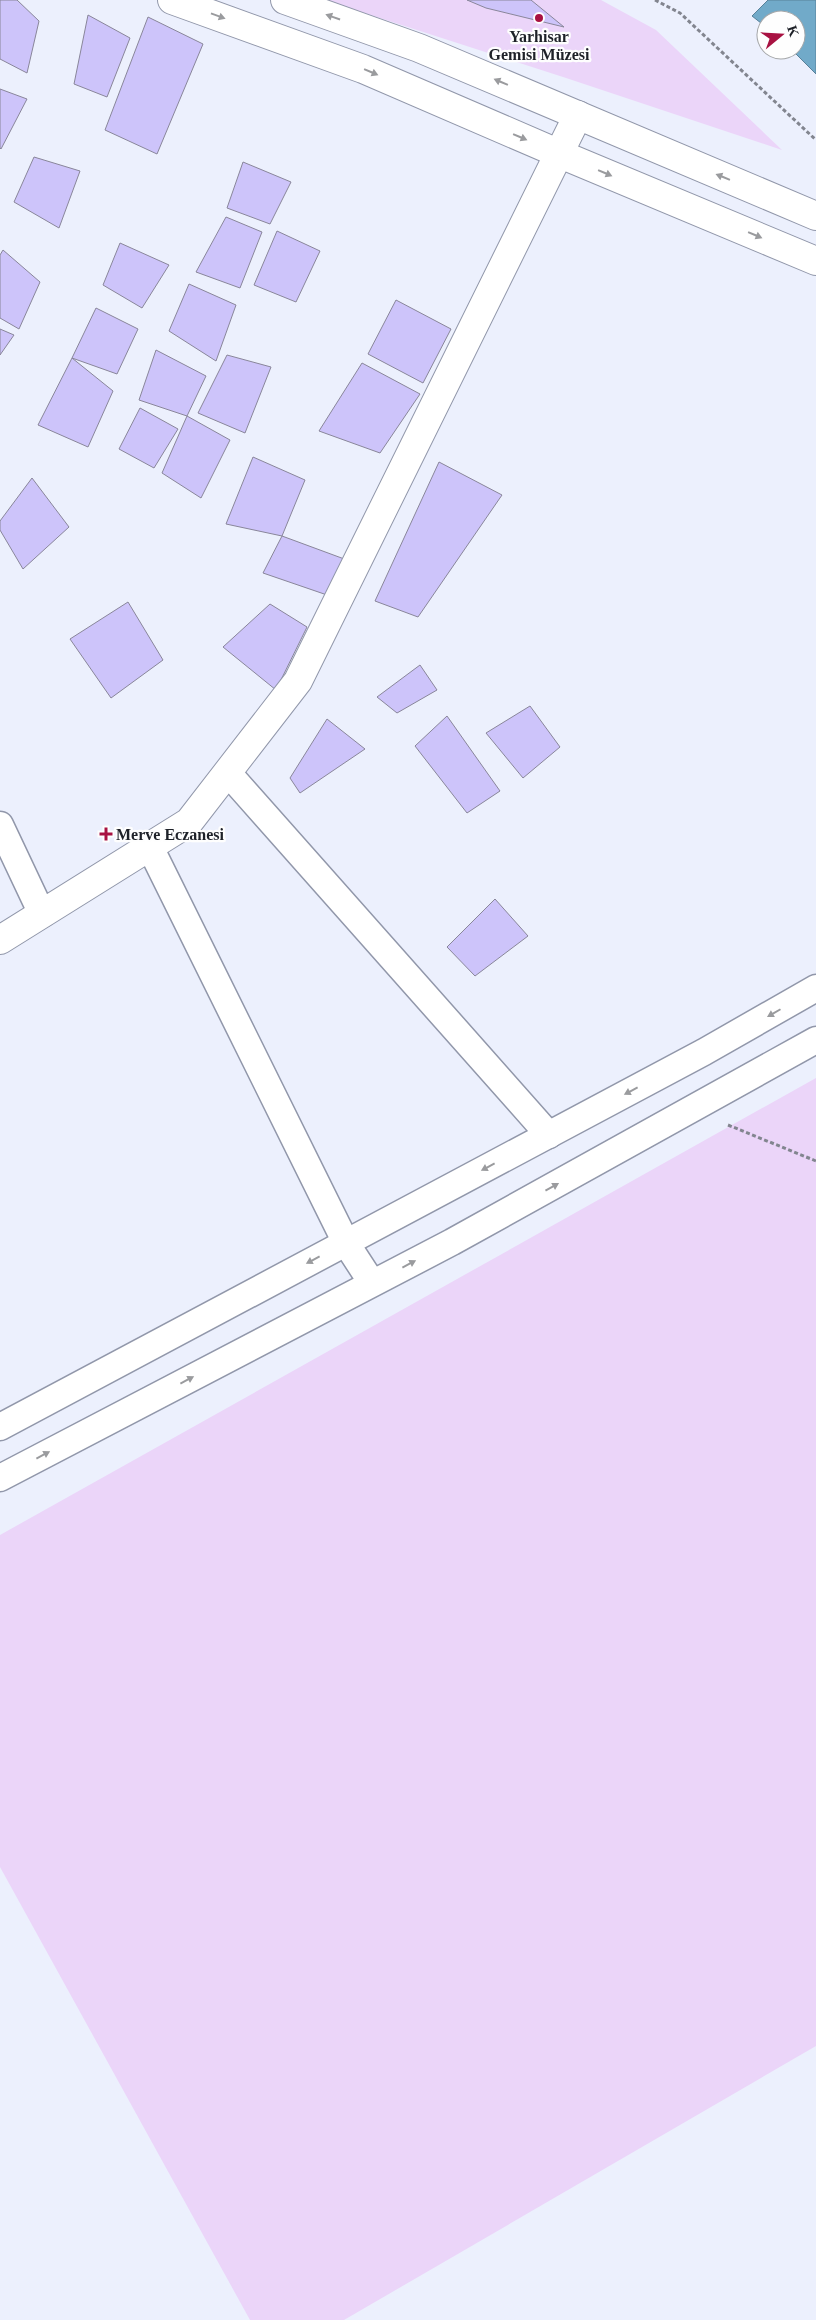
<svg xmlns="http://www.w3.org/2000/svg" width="816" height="2320" font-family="'Times New Roman',serif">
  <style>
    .green { fill: #ebd5f9 }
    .water { fill: #71aac9; stroke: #588199 }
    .building { fill: #cdc4fa; stroke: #89869a }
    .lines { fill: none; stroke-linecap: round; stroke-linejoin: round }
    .street-casing { stroke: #9197aa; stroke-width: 29 }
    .secondary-casing { stroke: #9197aa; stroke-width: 30 }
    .path { stroke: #82858f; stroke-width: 3; stroke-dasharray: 4 2.5; stroke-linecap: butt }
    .street { stroke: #fff; stroke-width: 26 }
    .secondary { stroke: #fff; stroke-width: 28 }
    .oneway { fill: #9a9b9e }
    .poi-dot { fill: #a81242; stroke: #fefefe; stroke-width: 2 }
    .labels { text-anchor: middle; stroke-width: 4.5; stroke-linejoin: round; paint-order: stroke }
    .poi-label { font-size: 16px; font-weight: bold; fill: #1e2128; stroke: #fefefe }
  </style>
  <rect width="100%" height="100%" fill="#ecf0fd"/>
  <!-- green -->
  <g class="green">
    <path d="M324,0h277l55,30 126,120 -219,-73z"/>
    <path d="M816,1078v968l-472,274h-94l-250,-453v-332z"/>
  </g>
  <!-- water -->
  <path class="water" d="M768,0h48v74l-24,-24h4v-30h-30v7l-14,-11z"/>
  <!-- building -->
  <g class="building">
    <path d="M0,0h17l22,21 -12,52 -27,-14z"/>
    <path d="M467,0h64l33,27 -78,-19z"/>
    <path d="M88,15l42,23 -23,59 -33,-13z"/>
    <path d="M148,17l55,27 -46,110 -52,-24z"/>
    <path d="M0,89l27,10 -26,50 -1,-1z"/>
    <path d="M34,157l46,14 -21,57 -45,-26z"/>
    <path d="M243,162l48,20 -21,42 -43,-16z"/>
    <path d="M226,217l36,15 -22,56 -44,-16z"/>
    <path d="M277,231l43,20 -24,51 -42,-17z"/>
    <path d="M120,243l49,22 -27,43 -39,-23z"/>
    <path d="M3,250l37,32 -21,47 -19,-11v-63z"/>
    <path d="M189,284l47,21 -20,56 -47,-30z"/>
    <path d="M396,300l55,29 -28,54 -55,-29z"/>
    <path d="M96,308l42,21 -21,45 -45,-16z"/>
    <path d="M0,329l14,6 -14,20z"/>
    <path d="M156,350l50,26 -19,40 -48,-16z"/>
    <path d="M227,355l44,12 -26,66 -47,-20z"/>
    <path d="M72,358l41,33 -25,56 -50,-22z"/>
    <path d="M362,363l58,31 -40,59 -61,-22z"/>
    <path d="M140,408l38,21 -24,39 -35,-19z"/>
    <path d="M187,416l43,24 -29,58 -39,-25z"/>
    <path d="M253,457l52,23 -23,56 -56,-12z"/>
    <path d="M439,462l63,33 -84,122 -43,-16z"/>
    <path d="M32,478l37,49 -46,42 -23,-39v-9z"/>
    <path d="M282,536l65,24 -17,36 -67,-23z"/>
    <path d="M128,602l35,58 -52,38 -41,-59z"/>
    <path d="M270,604l37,23 -31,63 -53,-43z"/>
    <path d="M420,665l17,25 -40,23 -20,-16z"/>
    <path d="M530,706l30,41 -37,31 -37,-45z"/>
    <path d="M447,716l53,75 -33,22 -52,-67z"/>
    <path d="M327,719l38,30 -65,44 -10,-15z"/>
    <path d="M495,899l33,37 -53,40 -28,-29z"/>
  </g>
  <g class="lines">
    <!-- street casing -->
    <g class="street-casing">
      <g id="street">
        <path d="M228,773l321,362"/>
        <path d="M0,825l42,89"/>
        <path d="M150,847l196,396 26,40"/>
        <path d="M0,1427l704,-375 112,-64"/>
        <path d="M0,1478l452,-236 364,-202"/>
      </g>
    </g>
    <!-- secondary casing -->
    <g class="secondary-casing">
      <g id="secondary">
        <path d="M172,0l191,69 197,85 256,107"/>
        <path d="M285,0l134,48 397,168"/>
        <path d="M0,940l189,-118 109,-141 280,-566"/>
      </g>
    </g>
    <!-- path -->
    <g class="path">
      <path d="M655,0l25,13 136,127"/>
      <path d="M728,1125l88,36"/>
    </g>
    <!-- street -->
    <use href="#street" class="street"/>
    <!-- secondary -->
    <use href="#secondary" class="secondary"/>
  </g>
  <!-- one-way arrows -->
  <defs><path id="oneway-solid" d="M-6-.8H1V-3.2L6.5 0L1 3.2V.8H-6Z" transform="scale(1.25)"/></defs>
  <g class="oneway">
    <use href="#oneway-solid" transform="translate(218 16) rotate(20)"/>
    <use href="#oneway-solid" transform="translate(333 17) rotate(-161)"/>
    <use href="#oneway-solid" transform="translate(371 72) rotate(23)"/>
    <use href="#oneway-solid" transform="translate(501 82) rotate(-157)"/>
    <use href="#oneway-solid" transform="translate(520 137) rotate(23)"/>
    <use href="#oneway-solid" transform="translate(605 173) rotate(23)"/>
    <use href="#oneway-solid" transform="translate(723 177) rotate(-158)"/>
    <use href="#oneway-solid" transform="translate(755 235) rotate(23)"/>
    <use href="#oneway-solid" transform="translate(774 1013) rotate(150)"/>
    <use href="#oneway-solid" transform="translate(631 1091) rotate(152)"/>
    <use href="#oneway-solid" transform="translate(488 1167) rotate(152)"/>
    <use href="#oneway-solid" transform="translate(552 1187) rotate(-29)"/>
    <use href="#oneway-solid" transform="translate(313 1260) rotate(152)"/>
    <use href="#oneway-solid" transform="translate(409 1264) rotate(-28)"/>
    <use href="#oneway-solid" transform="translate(187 1380) rotate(-28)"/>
    <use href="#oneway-solid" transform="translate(43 1455) rotate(-28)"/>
  </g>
  <!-- markers -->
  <g class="poi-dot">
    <circle cx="539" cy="18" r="5"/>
    <path d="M103.5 826.5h5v5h5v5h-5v5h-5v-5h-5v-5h5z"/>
  </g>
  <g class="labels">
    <!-- poi labels -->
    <g class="poi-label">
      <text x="539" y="42">Yarhisar<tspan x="539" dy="18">Gemisi Müzesi</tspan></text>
      <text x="116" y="840" text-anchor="start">Merve Eczanesi</text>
    </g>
  </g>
  <!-- north arrow -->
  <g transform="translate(781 35) rotate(72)"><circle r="24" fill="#fefefe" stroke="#a4a6a8"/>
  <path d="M0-4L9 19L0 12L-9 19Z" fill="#a81242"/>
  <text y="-8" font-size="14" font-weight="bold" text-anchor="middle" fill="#1e2128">K</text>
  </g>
</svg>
